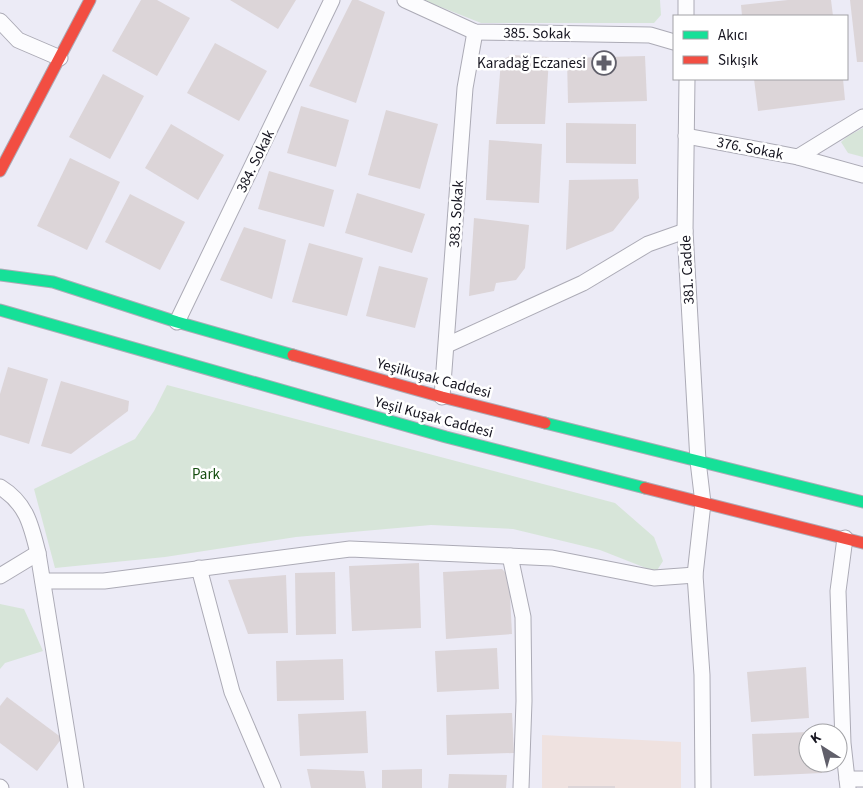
<svg xmlns="http://www.w3.org/2000/svg" width="863" height="788" font-family="'Source Sans 3',sans-serif">
  <style>
    .education { fill: #efe2e0 }
    .green { fill: #d7e5d9 }
    .building { fill: #dcd5d8 }
    .lines { fill: none; stroke-linecap: round; stroke-linejoin: round }
    .street-casing { stroke: #acabb6; stroke-width: 17 }
    .fast-casing { stroke: #acabb6; stroke-width: 13 }
    .jam-casing { stroke: #acabb6; stroke-width: 13 }
    .street { stroke: #fcfcfe; stroke-width: 15 }
    .fast { stroke: #16e098; stroke-width: 11 }
    .jam { stroke: #f24e42; stroke-width: 11 }
    .labels { text-anchor: middle; stroke-width: 5; stroke-linejoin: round; paint-order: stroke }
    .street-label { font-size: 15px; fill: #15141f; stroke: #fff }
    .poi-label { font-size: 15px; fill: #15141f; stroke: #fff; text-anchor: end }
    .park-label { font-size: 15px; fill: #144d0f; stroke: #fff }
  </style>
  <rect width="100%" height="100%" fill="#ecebf6"/>
  <!-- education -->
  <path class="education" d="M542,735l139,7v46h-139z"/>
  <!-- green -->
  <g class="green">
    <path d="M423,0h237l1,15 -7,8h-173z"/>
    <path d="M863,128v29l-15,-4 -7,-11 7,-6z"/>
    <path d="M167,385l448,118 39,34 9,24 -7,11 -56,-22 -87,-21 -82,-4 -135,12 -131,20 -110,11 -21,-79 101,-50 19,-28z"/>
    <path d="M0,604l24,5 19,42 -38,12 -5,6z"/>
  </g>
  <!-- building -->
  <g class="building">
    <path d="M141,0h16l33,18 -33,58 -45,-25z"/>
    <path d="M230,0h66l-18,29z"/>
    <path d="M352,0h6l27,12 -29,91 -47,-17z"/>
    <path d="M788,0h43l2,16h-91l-1,-11z"/>
    <path d="M850,0h13v62h-6z"/>
    <path d="M215,43l52,28 -28,50 -52,-28z"/>
    <path d="M512,55l37,2 -4,67h-49l5,-64z"/>
    <path d="M645,56l2,45 -79,2 -1,-45z"/>
    <path d="M103,74l41,22 -34,63 -41,-22z"/>
    <path d="M754,79h89l2,21 -87,11z"/>
    <path d="M301,106l48,14 -13,47 -49,-14z"/>
    <path d="M386,110l52,14 -18,65 -52,-14z"/>
    <path d="M566,123l70,1v40l-70,-1z"/>
    <path d="M171,124l53,31 -26,45 -53,-32z"/>
    <path d="M489,140l53,4 -3,59 -53,-3z"/>
    <path d="M70,158l50,24 -33,68 -50,-24z"/>
    <path d="M269,171l65,19 -10,37 -66,-18z"/>
    <path d="M638,179l1,19 -26,33 -47,19 3,-70z"/>
    <path d="M357,193l68,21 -13,39 -67,-20z"/>
    <path d="M130,194l55,28 -25,48 -55,-28z"/>
    <path d="M474,218l55,7 -4,43 -9,12 -20,3 -2,8 -25,5z"/>
    <path d="M244,227l42,13 -14,59 -52,-19z"/>
    <path d="M309,243l54,15 -16,58 -55,-14z"/>
    <path d="M379,266l49,12 -13,50 -49,-12z"/>
    <path d="M8,367l40,12 -19,65 -29,-9v-41z"/>
    <path d="M61,381l68,20 -1,10 -57,43 -30,-8z"/>
    <path d="M419,563l2,65 -69,3 -3,-65z"/>
    <path d="M502,569l7,7 3,58 -66,5 -3,-67z"/>
    <path d="M335,572l1,62 -40,1 -1,-62z"/>
    <path d="M286,575l2,58 -40,1 -20,-54z"/>
    <path d="M497,648l2,41 -62,3 -2,-41z"/>
    <path d="M343,659l1,41 -67,1 -1,-40z"/>
    <path d="M806,667l3,51 -58,4 -4,-50z"/>
    <path d="M7,697l55,41 -25,33 -37,-28v-37z"/>
    <path d="M366,711l2,42 -68,3 -2,-42z"/>
    <path d="M512,713l2,40 -67,2 -1,-40z"/>
    <path d="M808,732v31h13l1,10 -68,3 -2,-42z"/>
    <path d="M307,769l57,2 2,17h-55z"/>
    <path d="M422,769v19h-40v-18z"/>
    <path d="M449,774l58,1 -1,13h-58z"/>
    <rect x="568" y="786" width="47" height="2"/>
  </g>
  <g class="lines">
    <!-- street casing -->
    <g class="street-casing">
      <g id="street">
        <path d="M405,0l70,32 175,3 24,7"/>
        <path d="M686,0v16"/>
        <path d="M0,21l18,19 42,18"/>
        <path d="M687,79l-2,152 13,230 5,42 -8,72 7,100 1,113"/>
        <path d="M686,136l112,21 65,-40"/>
        <path d="M798,157l65,18"/>
        <path d="M177,322l155,-322"/>
        <path d="M447,345l136,-62 65,-39 37,-13"/>
        <path d="M442,397l23,-309 10,-56"/>
        <path d="M0,487c26,16 31,37 38,66l38,235"/>
        <path d="M845,538l-7,53 5,152 5,45"/>
        <path d="M510,556l13,61 1,84 -3,87"/>
        <path d="M199,568l33,124 41,96"/>
        <path d="M0,576l38,-23"/>
        <path d="M43,581h61l246,-32 202,9 102,20 41,-3"/>
        <path d="M847,779h16"/>
        <path d="M0,787l1,1"/>
      </g>
    </g>
    <!-- fast casing -->
    <g class="fast-casing">
      <g id="fast">
        <path d="M0,275l53,7 124,40 116,33"/>
        <path d="M0,310l446,127 199,51"/>
        <path d="M545,423l318,79"/>
      </g>
    </g>
    <!-- jam casing -->
    <g class="jam-casing">
      <g id="jam">
        <path d="M0,171l90,-171"/>
        <path d="M293,355l149,42 103,26"/>
        <path d="M645,488l218,55"/>
      </g>
    </g>
    <!-- street -->
    <use href="#street" class="street"/>
    <!-- fast -->
    <use href="#fast" class="fast"/>
    <!-- jam -->
    <use href="#jam" class="jam"/>
  </g>
  <!-- icons -->
  <defs>
    <g id="pharmacy-ring" transform="scale(1.25)"><circle r="9.5" fill="#fff" stroke="#605f6a" stroke-width="1.5"/><path d="M-2-6h4v4h4v4h-4v4h-4v-4h-4v-4h4Z" fill="#605f6a"/></g>
  </defs>
  <g fill-rule="evenodd">
    <use href="#pharmacy-ring" x="604" y="63"/>
  </g>
  <g class="labels">
    <!-- street labels -->
    <g class="street-label">
      <text transform="translate(537 33) rotate(1)" y="5">385. Sokak</text>
      <text transform="translate(750 148) rotate(11)" y="5">376. Sokak</text>
      <text transform="translate(255 161) rotate(-64)" y="5">384. Sokak</text>
      <text transform="translate(456 214) rotate(-86)" y="5">383. Sokak</text>
      <text transform="translate(687 270) rotate(-93)" y="5">381. Cadde</text>
      <text transform="translate(434 378) rotate(15)" y="5">Yeşilkuşak Caddesi</text>
      <text transform="translate(434 417) rotate(15)" y="5">Yeşil Kuşak Caddesi</text>
    </g>
    <!-- poi labels -->
    <g class="poi-label">
      <text x="586" y="68">Karadağ Eczanesi</text>
    </g>
    <!-- park labels -->
    <g class="park-label">
      <text x="206" y="479">Park</text>
    </g>
  </g>
  <!-- legend -->
  <rect x="673" y="15" width="175" height="65" fill="#ffffff" stroke="#a1a1a5"/>
  <rect x="683" y="31" width="25" height="8" fill="#16e098" stroke="#a1a1a5"/>
  <text x="718" y="40" font-size="15" fill="#15141f">Akıcı</text>
  <rect x="683" y="56" width="25" height="8" fill="#f24e42" stroke="#a1a1a5"/>
  <text x="718" y="65" font-size="15" fill="#15141f">Sıkışık</text>
  <!-- north arrow -->
  <g transform="translate(823 748) rotate(324)"><circle r="24" fill="#ffffff" stroke="#a1a1a5"/>
  <path d="M0-4L9 19L0 12L-9 19Z" fill="#605f6a"/>
  <text y="-8" font-size="14" font-weight="bold" text-anchor="middle" fill="#15141f">K</text>
  </g>
</svg>
